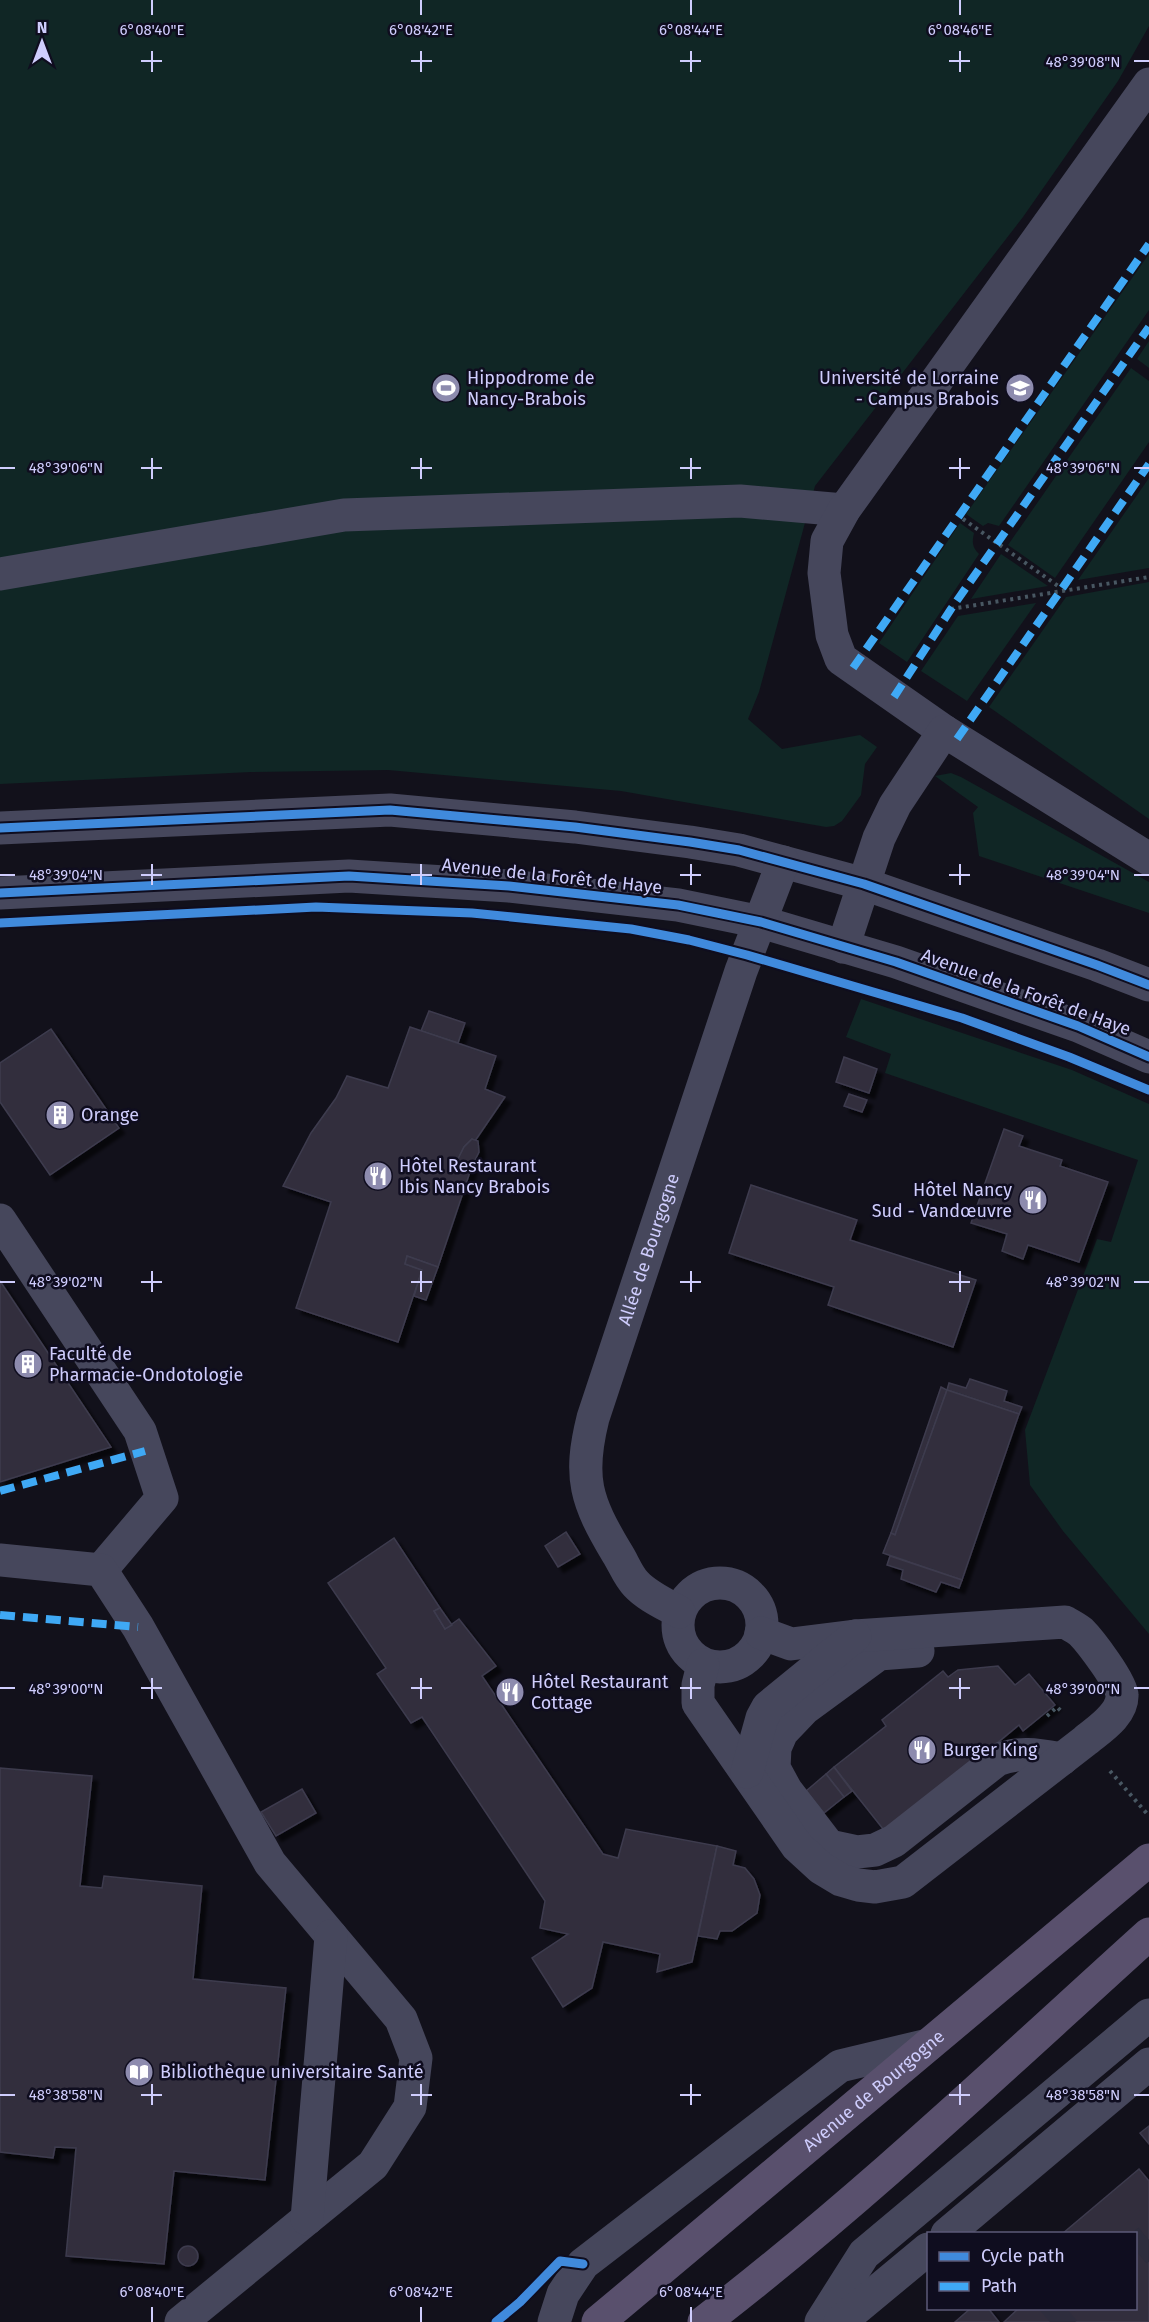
<svg xmlns="http://www.w3.org/2000/svg" width="1149" height="2322" font-family="'Fira Sans',sans-serif">
  <style>
    .green { fill: #102625 }
    .building { fill: #302f3d; stroke: #3e3b4e; stroke-width: 1.5; filter: url(#shadow) }
    .lines { fill: none; stroke-linecap: round; stroke-linejoin: round }
    .minor-tunnel { stroke: #2e2d3d; stroke-width: 33; stroke-dasharray: 33 16; stroke-linecap: butt }
    .path { stroke: #485762; stroke-width: 4; stroke-dasharray: 3 4.5; stroke-linecap: butt }
    .minor { stroke: #46475c; stroke-width: 33 }
    .major { stroke: #59506d; stroke-width: 33 }
    .quiet { stroke: #3fa9f5; stroke-width: 8; stroke-dasharray: 15 8; stroke-linecap: butt }
    .cycleway-casing { stroke: #0f0d1f; stroke-width: 13 }
    .cycleway { stroke: #408adc; stroke-width: 9 }
    .ticks { fill: none; stroke: #cfcdfd; stroke-width: 2 }
    .labels { text-anchor: middle; stroke-width: 5; stroke-linejoin: round; paint-order: stroke }
    .poi-label { font-size: 18px; fill: #cfcdfd; stroke: #0f0d1f; text-anchor: start }
    .street-label { font-size: 18px; fill: #cfcdfd; stroke: #0f0d1f }
    .ticks-label { font-size: 15px; text-anchor: middle; fill: #cfcdfd; stroke: #0f0d1f; stroke-width: 5; stroke-linejoin: round; paint-order: stroke }
  </style>
  <defs>
    <filter id="shadow"><feDropShadow dx="5.5" dy="5.5" stdDeviation="1.5" flood-color="#0009"/></filter>
  </defs>
  <rect width="100%" height="100%" fill="#12111b"/>
  <!-- green -->
  <g class="green">
    <path d="M0,0h1149v26l-31,55 -95,136 -208,269 -56,206 -11,27 34,30 78,-14 17,12 -12,17 -4,31 -19,26 -8,5 -8,1 -205,-36 -233,-21 -137,2 -251,12z"/>
    <path d="M1149,254v56l-150,216 -11,-3 -5,3 -17,-12z"/>
    <path d="M1149,341v27l-12,-9z"/>
    <path d="M1131,368l18,13v61l-94,136 -47,-33z"/>
    <path d="M1149,478v90l-71,12z"/>
    <path d="M960,523l14,10c-2,9 -2,14 5,21l-72,108 -28,-19z"/>
    <path d="M1001,554l47,32 -77,13z"/>
    <path d="M1149,582v237l-160,-112 77,-110z"/>
    <path d="M1036,603l-69,98 -46,-30 37,-55z"/>
    <path d="M951,773l10,4 188,105v31l-170,-57 -6,-43 5,-6 -43,-31z"/>
    <path d="M861,999l211,71 77,34v530l-86,-103 -33,-46 -5,-55 72,-191 14,3 27,-82 -253,-87 6,-19 -45,-17z"/>
  </g>
  <!-- building -->
  <g class="building">
    <path d="M429,1011l36,12 -7,20 -37,-12z"/>
    <path d="M410,1027l86,29 -11,33 20,8 -30,44 -3,-2 -8,8 -7,14 15,5 -34,101 -31,-11 -2,8 17,6 -24,72 -102,-34 35,-106 -48,-16 28,-53 25,-35 11,-22 41,12z"/>
    <path d="M51,1029l68,99 -69,47 -50,-73v-39z"/>
    <path d="M844,1057l33,12 -8,24 -33,-11z"/>
    <path d="M849,1094l18,6 -5,12 -18,-6z"/>
    <path d="M1004,1129l19,7 -4,10 43,14 -2,6 48,16 -29,80 -51,-17 -5,14 -21,-8 5,-17 -36,-11z"/>
    <path d="M472,1139l6,2 1,11 -7,14 -15,-5 7,-14z"/>
    <path d="M751,1185l106,35 -7,20 126,40 -23,67 -125,-42 6,-18 -105,-34z"/>
    <path d="M407,1256l31,11 -12,33 -12,-4 8,-26 -17,-6z"/>
    <path d="M0,1281l111,166 -111,35z"/>
    <path d="M970,1379l37,12 -3,10 18,6 -3,7 -72,-24 2,-7 17,5z"/>
    <path d="M941,1387l6,3 -52,145 -4,-2z"/>
    <path d="M947,1390l72,24 -57,166 -79,-27 8,-20 4,2z"/>
    <path d="M566,1532l14,22 -22,13 -13,-21z"/>
    <path d="M394,1538l46,70 -6,3 11,18 14,-10 37,47 -14,10 121,178 15,4 8,-29 91,17 -25,116 -35,10 3,-18 -57,-12 -11,46 -29,19 -31,-49 36,-24 -28,-6 5,-27 -123,-184 -11,6 -34,-49 9,-6 -58,-85z"/>
    <path d="M890,1556l72,24 -3,8 -18,-6 -5,10 -35,-13 2,-9 -16,-5z"/>
    <path d="M440,1608l12,17 -7,4 -11,-18z"/>
    <path d="M998,1666l17,19 14,-11 26,31 -32,26 -4,-6 -132,109 -53,-67 52,-41 -4,-6 61,-49 5,6 10,-7z"/>
    <path d="M834,1767l18,24 -8,6 -18,-23z"/>
    <path d="M0,1768l92,8 -12,110 22,2 2,-12 98,10 -9,93 93,9 -21,192 -91,-9 -10,93 -98,-8 10,-108 -21,-1 -2,11 -53,-6z"/>
    <path d="M826,1774l18,23 -20,16 -18,-22z"/>
    <path d="M302,1789l14,24 -40,23 -15,-24z"/>
    <path d="M717,1846l19,5 -3,14 12,3 9,11 6,16 -3,18 -25,18h-12l-3,8 -19,-3z"/>
    <path d="M1149,2126v18l-9,-11z"/>
    <path d="M1139,2169l10,12v141h-145l15,-14h117v-74h-74z"/>
    <circle cx="188" cy="2256" r="10"/>
    <path d="M971,2308h17l11,14h-44z"/>
  </g>
  <g class="lines">
    <!-- minor-tunnel -->
    <g class="minor-tunnel">
      <path d="M1136,2251l13,-11"/>
      <path d="M1050,2322l16,-14"/>
    </g>
    <!-- path -->
    <g class="path">
      <path d="M963,519l98,69"/>
      <path d="M951,609l198,-32"/>
      <path d="M1047,1716l10,-9 4,4"/>
      <path d="M1110,1771l39,45"/>
    </g>
    <!-- minor -->
    <g class="minor">
      <path d="M0,574l344,-59 396,-14 104,9"/>
      <path d="M944,731l-103,-72 -9,-24 -8,-62 3,-32 17,-31 305,-426"/>
      <path d="M0,828l390,-18 185,17 115,15 49,8 125,34 233,81 52,20"/>
      <path d="M0,893l349,-17 160,10 169,19 83,17 135,40 182,64 71,31"/>
      <path d="M843,947l36,-109 16,-33 49,-74 205,128"/>
      <path d="M0,1220l140,211 22,67 -61,72"/>
      <path d="M0,1560l101,10 37,57 132,236 131,156 15,39 -6,49 -37,58 -192,157"/>
      <circle cx="720" cy="1625" r="42"/>
      <path id="s1" d="M679,1612c-14,-8 -32,-16 -43,-28 -8,-8 -13,-22 -19,-31 -31,-52 -39,-75 -24,-135l148,-447 42,-109"/>
      <path d="M918,1651l-39,3 -75,55 -22,23 -7,16 -1,20 12,22 43,56 28,6 18,-2 19,-9 103,-81c22,-9 42,-5 65,-1"/>
      <path d="M703,1665l-5,20v18l99,143 24,22 20,12 17,5 17,2 28,-5 182,-141c13,-11 38,-26 37,-46 0,-12 -32,-54 -41,-63 -5,-4 -11,-7 -16,-10l-210,14 -64,8 -30,-11"/>
      <path d="M747,1772l15,-54 6,-11 87,-71"/>
      <path d="M307,2219l24,-283"/>
      <path d="M947,2234l202,-170"/>
      <path d="M554,2322l9,-28 20,-30 257,-198 88,-21"/>
      <path d="M821,2322l43,-68 285,-239"/>
      <path d="M840,2322l88,-73"/>
    </g>
    <!-- major -->
    <g class="major">
      <path id="s2" d="M598,2322l551,-462"/>
      <path d="M704,2322c156,-120 299,-256 445,-388"/>
    </g>
    <!-- quiet -->
    <g class="quiet">
      <path d="M853,668l296,-424"/>
      <path d="M894,697l57,-88 198,-282"/>
      <path d="M957,739l192,-275"/>
      <path d="M0,1491l145,-40"/>
      <path d="M0,1615l138,12"/>
    </g>
    <!-- cycleway casing -->
    <g class="cycleway-casing">
      <g id="cycleway">
        <path d="M0,828l390,-18 185,17 115,15 49,8 125,34 233,81 52,20"/>
        <path d="M0,893l349,-17 160,10 169,19 83,17 135,40 182,64 71,31"/>
        <path d="M0,923l316,-16 156,6 159,16 58,11 58,15 215,63 107,39 80,33"/>
        <path d="M496,2322l24,-20 40,-41 23,3"/>
      </g>
    </g>
    <!-- cycleway -->
    <use href="#cycleway" class="cycleway"/>
  </g>
  <!-- ticks -->
  <path class="ticks" d="M152,0v15M421,0v15M691,0v15M960,0v15M152,51v21M421,51v21M691,51v21M960,51v21M141,61h21M411,61h21M680,61h21M949,61h21M1134,61h15M152,458v21M421,458v21M691,458v21M960,458v21M0,468h15M141,468h21M411,468h21M680,468h21M949,468h21M1134,468h15M152,864v21M421,864v21M691,864v21M960,864v21M0,875h15M141,875h21M411,875h21M680,875h21M949,875h21M1134,875h15M152,1271v21M421,1271v21M691,1271v21M960,1271v21M0,1282h15M141,1282h21M411,1282h21M680,1282h21M949,1282h21M1134,1282h15M152,1678v21M421,1678v21M691,1678v21M960,1678v21M0,1688h15M141,1688h21M411,1688h21M680,1688h21M949,1688h21M1134,1688h15M152,2084v21M421,2084v21M691,2084v21M960,2084v21M0,2095h15M141,2095h21M411,2095h21M680,2095h21M949,2095h21M1134,2095h15M152,2307v15M421,2307v15M691,2307v15"/>
  <!-- icons -->
  <defs>
    <g id="stadium-disc" transform="scale(1.5)"><circle r="9.5" fill="#8d8bae" stroke="#0f0d1f"/><path d="M0-5a6.5 5 0 1 0 0 10a6.5 5 0 1 0 0-10ZM-3.5-1.8h7v3.6h-7Z" fill="#fff"/></g>
    <g id="university-disc" transform="scale(1.5)"><circle r="9.5" fill="#8d8bae" stroke="#0f0d1f"/><path d="M0-5L7-2L0 1L-7-2ZM-4 1L0 2.5L4 1V4Q0 6-4 4Z" fill="#fff"/></g>
    <g id="building-disc" transform="scale(1.5)"><circle r="9.5" fill="#8d8bae" stroke="#0f0d1f"/><path d="M-4-6H4V6H1V3H-1V6H-4ZM-2.5-4.3h1.7v1.8h-1.7ZM.8-4.3h1.7v1.8H.8ZM-2.5-1h1.7V.8h-1.7ZM.8-1h1.7V.8H.8Z" fill="#fff"/></g>
    <g id="restaurant-disc" transform="scale(1.5)"><circle r="9.5" fill="#8d8bae" stroke="#0f0d1f"/><path d="M-5-6h1v4h1v-4h1v4h1v-4h1v5L-1.5 .5V6h-2V.5L-5-1ZM5-6V6H3V1.5H1.5Q1.5-4 5-6Z" fill="#fff"/></g>
    <g id="library-disc" transform="scale(1.5)"><circle r="9.5" fill="#8d8bae" stroke="#0f0d1f"/><path d="M-6-4Q-3-5.5-.7-3.5V5Q-3 3-6 4ZM6-4Q3-5.5 .7-3.5V5Q3 3 6 4Z" fill="#fff"/></g>
  </defs>
  <g fill-rule="evenodd">
    <use href="#stadium-disc" x="446" y="388"/>
    <use href="#university-disc" x="1020" y="388"/>
    <use href="#building-disc" x="60" y="1115"/>
    <use href="#restaurant-disc" x="378" y="1176"/>
    <use href="#restaurant-disc" x="1033" y="1200"/>
    <use href="#building-disc" x="28" y="1364"/>
    <use href="#restaurant-disc" x="510" y="1692"/>
    <use href="#restaurant-disc" x="922" y="1750"/>
    <use href="#library-disc" x="139" y="2072"/>
  </g>
  <g class="labels">
    <!-- poi labels -->
    <g class="poi-label">
      <text x="467" y="384">Hippodrome de<tspan x="467" dy="21">Nancy-Brabois</tspan></text>
      <text x="999" y="384" text-anchor="end">Université de Lorraine<tspan x="999" dy="21">- Campus Brabois</tspan></text>
      <text x="81" y="1121">Orange</text>
      <text x="399" y="1172">Hôtel Restaurant<tspan x="399" dy="21">Ibis Nancy Brabois</tspan></text>
      <text x="1012" y="1196" text-anchor="end">Hôtel Nancy<tspan x="1012" dy="21">Sud - Vandœuvre</tspan></text>
      <text x="49" y="1360">Faculté de<tspan x="49" dy="21">Pharmacie-Ondotologie</tspan></text>
      <text x="531" y="1688">Hôtel Restaurant<tspan x="531" dy="21">Cottage</tspan></text>
      <text x="943" y="1756">Burger King</text>
      <text x="160" y="2078">Bibliothèque universitaire Santé</text>
    </g>
    <!-- street labels -->
    <g class="street-label">
      <text transform="translate(552 876) rotate(6)" y="6">Avenue de la Forêt de Haye</text>
      <text transform="translate(1026 992) rotate(20)" y="6">Avenue de la Forêt de Haye</text>
      <text dy="6" stroke="none"><textPath href="#s1" startOffset="408">Allée de Bourgogne</textPath></text>
      <text dy="6" stroke="none"><textPath href="#s2" startOffset="360">Avenue de Bourgogne</textPath></text>
    </g>
  </g>
  <g class="ticks-label">
    <text x="152" y="35">6°08'40"E</text>
    <text x="421" y="35">6°08'42"E</text>
    <text x="691" y="35">6°08'44"E</text>
    <text x="960" y="35">6°08'46"E</text>
    <text x="1083" y="67">48°39'08"N</text>
    <text x="66" y="473">48°39'06"N</text>
    <text x="1083" y="473">48°39'06"N</text>
    <text x="66" y="880">48°39'04"N</text>
    <text x="1083" y="880">48°39'04"N</text>
    <text x="66" y="1287">48°39'02"N</text>
    <text x="1083" y="1287">48°39'02"N</text>
    <text x="66" y="1694">48°39'00"N</text>
    <text x="1083" y="1694">48°39'00"N</text>
    <text x="66" y="2100">48°38'58"N</text>
    <text x="1083" y="2100">48°38'58"N</text>
    <text x="152" y="2297">6°08'40"E</text>
    <text x="421" y="2297">6°08'42"E</text>
    <text x="691" y="2297">6°08'44"E</text>
  </g>
  <!-- legend -->
  <rect x="927" y="2232" width="210" height="78" fill="#0f0d1f" stroke="#5c5a78" stroke-width="1.5"/>
  <rect x="939" y="2252" width="30" height="9" fill="#408adc" stroke="#5c5a78" stroke-width="1.5"/>
  <text x="981" y="2262" font-size="18" fill="#cfcdfd">Cycle path</text>
  <rect x="939" y="2282" width="30" height="9" fill="#3fa9f5" stroke="#5c5a78" stroke-width="1.5"/>
  <text x="981" y="2292" font-size="18" fill="#cfcdfd">Path</text>
  <!-- north arrow -->
  <g transform="translate(42 42)" stroke="#0f0d1f" stroke-width="4.5" paint-order="stroke">
  <path d="M0-4.5L10 22L0 15L-10 22Z" fill="#cfcdfd"/>
  <text y="-9" font-size="16" font-weight="bold" text-anchor="middle" fill="#cfcdfd">N</text>
  </g>
</svg>
